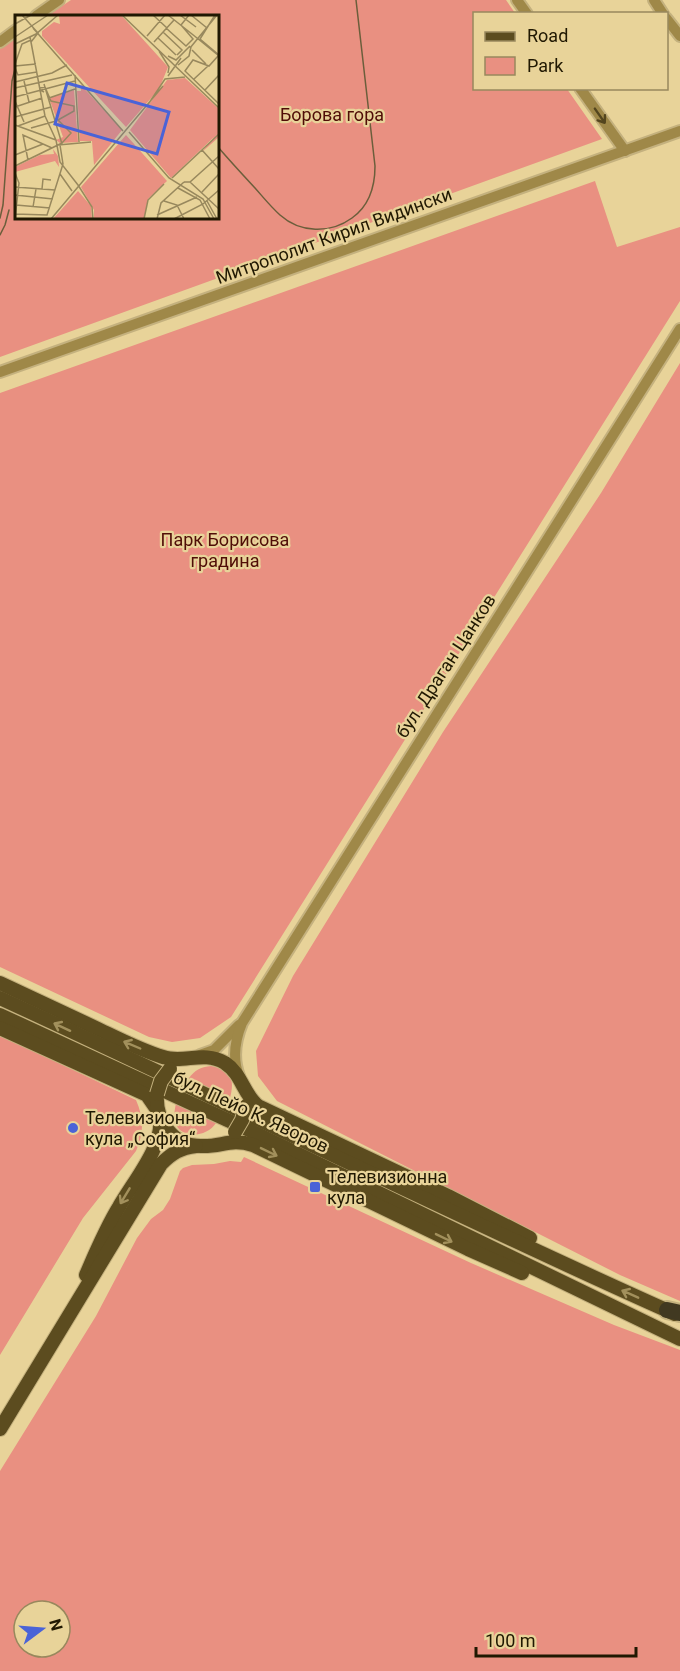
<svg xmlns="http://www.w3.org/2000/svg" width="680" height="1671" font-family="Roboto,sans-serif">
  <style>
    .green { fill: #e99081; fill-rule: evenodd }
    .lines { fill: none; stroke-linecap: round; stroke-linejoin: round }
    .minor-casing { stroke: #c4b17e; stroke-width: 14 }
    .major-casing { stroke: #c4b17e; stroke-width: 16 }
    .highway-casing { stroke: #c4b17e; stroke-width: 20 }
    .minor { stroke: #9f8848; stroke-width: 10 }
    .major { stroke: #5c4c1f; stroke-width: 14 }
    .highway { stroke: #413921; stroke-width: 16 }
    .tram { stroke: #6b5e3b; stroke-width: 1.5 }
    .major-bridge-casing { stroke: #c4b17e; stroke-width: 16; stroke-linecap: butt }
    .major-bridge { stroke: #5c4c1f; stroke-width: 14 }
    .oneway { stroke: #53451e }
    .oneway2 { stroke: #a2905c }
    .poi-dot { fill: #4a63d7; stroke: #e8d399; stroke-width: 2 }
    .labels { text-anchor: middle; stroke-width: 4.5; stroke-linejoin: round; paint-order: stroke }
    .park-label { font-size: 18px; fill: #500d07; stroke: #e8d399 }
    .street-label { font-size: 18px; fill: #201802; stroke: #e8d399 }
    .poi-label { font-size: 18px; fill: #201802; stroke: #e8d399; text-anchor: start }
    .inset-road { fill: none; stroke: #98885d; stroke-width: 1.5 }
    .view { fill: #4a63d7; fill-opacity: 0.15; stroke: #4a63d7; stroke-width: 3 }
    .inset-edge { fill: none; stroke: #201802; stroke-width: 3 }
  </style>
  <rect width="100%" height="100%" fill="#e8d399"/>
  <!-- green -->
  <g class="green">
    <path d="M71,0h435l9,13 -41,1v74l93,1 35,50 -602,218v-308l16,-12v181h202v-202h-171z"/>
    <path d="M595,181l22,66 63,-20v74l-449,716 -31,21 -28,4 -23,-5 -149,-70v-574z"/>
    <path d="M680,363v938l-60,-26 -343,-174 -19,-25 -2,-25 37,-75 150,-244 158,-239z"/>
    <path d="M0,1035l136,65c8,19 8,32 0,51l-53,67 -83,137z"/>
    <path d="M211,1066c20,4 24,13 19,32l-41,-20c6,-8 11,-11 22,-12z"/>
    <path d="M176,1103l40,20c-9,14 -34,17 -41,0 -2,-6 0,-14 1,-20z"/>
    <path d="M244,1157l227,106 143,62 66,25v321h-680v-200l96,-155 41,-78 14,-19 12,-9 7,-11 10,-28 3,-3 9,-3 22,-1 16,-3 11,1zM24,1611h36v36h-36z"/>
  </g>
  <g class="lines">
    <!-- minor casing -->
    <g class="minor-casing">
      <g id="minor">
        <path d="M517,0l10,14"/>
        <path d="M654,0l9,14"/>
        <path d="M36,16l23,-16"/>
        <path d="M666,18l14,18"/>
        <path d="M0,42l16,-12"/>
        <path d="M580,88l45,63"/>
        <path d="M0,372l680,-241"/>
        <path d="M200,1055l14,-5 25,-25"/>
        <path d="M239,1076c-7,-18 -4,-36 3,-53l438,-694"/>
      </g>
    </g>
    <!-- major casing -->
    <g class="major-casing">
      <g id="major">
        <path d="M0,983c32,15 64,30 96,45 21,10 44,22 67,29 21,7 40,-7 62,6 17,11 18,31 33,43l190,90 82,42"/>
        <path d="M0,998c226,104 448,215 675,316"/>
        <path d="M0,1015l249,115 431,209"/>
        <path d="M0,1028l147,67 11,16"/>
        <path d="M157,1094c-2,27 16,52 44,52 21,1 29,-8 52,-1l215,104 54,24"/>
        <path d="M86,1275c10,-23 20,-47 33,-68 14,-25 45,-61 41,-89"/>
        <path d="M0,1429l161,-265c11,-11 19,-16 35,-18"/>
      </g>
    </g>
    <!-- highway casing -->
    <g class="highway-casing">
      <path id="highway" d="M667,1310l13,3"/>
    </g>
    <!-- minor -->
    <use href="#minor" class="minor"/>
    <!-- major -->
    <use href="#major" class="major"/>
    <!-- highway -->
    <use href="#highway" class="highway"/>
    <!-- tram -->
    <g class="tram">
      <path d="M218,147c12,14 24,27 37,41 8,9 16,19 25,27 20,18 50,19 72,3 17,-12 23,-32 23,-52l-19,-166"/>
      <path d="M0,218l3,-13 9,-124 4,-16"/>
      <path d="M0,235l5,-10 4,-15"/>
    </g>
    <!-- major-bridge casing -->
    <g class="major-bridge-casing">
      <g id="major-bridge">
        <path d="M157,1094l4,-13 9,-12"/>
        <path d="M235,1132l7,-12 4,-14"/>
      </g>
    </g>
    <!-- major-bridge -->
    <use href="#major-bridge" class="major-bridge"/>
  </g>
  <!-- one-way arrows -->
  <defs><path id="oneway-shaft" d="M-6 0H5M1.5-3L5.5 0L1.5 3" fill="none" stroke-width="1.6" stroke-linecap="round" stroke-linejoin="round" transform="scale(1.5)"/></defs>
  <use class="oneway" href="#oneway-shaft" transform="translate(600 116) rotate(55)"/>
  <g class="oneway2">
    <use href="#oneway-shaft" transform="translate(62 1027) rotate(-155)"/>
    <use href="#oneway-shaft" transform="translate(132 1045) rotate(-157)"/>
    <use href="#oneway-shaft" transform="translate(269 1152) rotate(26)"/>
    <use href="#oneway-shaft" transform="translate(125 1196) rotate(121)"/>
    <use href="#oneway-shaft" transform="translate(444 1238) rotate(26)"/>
    <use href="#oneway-shaft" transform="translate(630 1294) rotate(-156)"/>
  </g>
  <!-- markers -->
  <g class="poi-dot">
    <circle cx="73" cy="1128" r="6"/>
    <rect x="309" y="1181" width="12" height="12" rx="3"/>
  </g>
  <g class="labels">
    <!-- park labels -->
    <g class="park-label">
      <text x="332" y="121">Борова гора</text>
      <text x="225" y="546">Парк Борисова<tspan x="225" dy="21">градина</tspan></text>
    </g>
    <!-- street labels -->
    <g class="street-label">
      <text transform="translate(334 236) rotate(-20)" y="6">Митрополит Кирил Видински</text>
      <text transform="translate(446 666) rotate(-57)" y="6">бул. Драган Цанков</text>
      <text transform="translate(251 1112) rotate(25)" y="6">бул. Пейо К. Яворов</text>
    </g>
    <!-- poi labels -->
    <g class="poi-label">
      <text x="85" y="1124">Телевизионна<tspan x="85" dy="21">кула „София“</tspan></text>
      <text x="327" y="1183">Телевизионна<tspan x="327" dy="21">кула</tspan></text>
    </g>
  </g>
  <!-- overview -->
  <g transform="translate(15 15)">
    <rect width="204" height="204" fill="#e8d399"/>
    <path d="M44,0h62l47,52 -9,22 -33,38 -84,-91v-5l12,-9 6,2zM170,63l34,31v28l-17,15 12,-15 -43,41 -41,-48 37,-50zM66,70l41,45 -28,35 -2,-24h-12l-3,-50h4zM59,75l4,52 -18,1 -4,-3 7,-3 -14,-39zM111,120l41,46 -19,18 -4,20h-50v-9l-13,-23zM38,134l5,7 1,11 -4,-6 -40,11v-5l25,-12 14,-1zM63,176l13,15 1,13h-39z" fill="#e99081"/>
    <path class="inset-road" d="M7,0l16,18 -7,9 9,48 4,2M107,0l97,93M138,0l14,13M153,0l29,23M165,0l16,12M176,0l16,13M200,0l-15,24 19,16M0,9l16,-9M18,13l90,103M151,13l20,18 7,-7 -12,-14 8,-10M148,17l19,18 -5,5M132,21l18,-21M0,22l33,-22M15,22l15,79 11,24M143,23l18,17M182,23l22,18M139,27l20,-22M0,29l21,-10 22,-19M175,33l27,-33M177,35l14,14M144,36l10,16 -1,6M153,41l8,4 14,-14M203,41l-9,10 -16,-6 -8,11 34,33M0,49l7,-20 9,-4M163,50l11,-9 2,-9M0,51l21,-2M0,53l3,7 19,-3M60,60l4,67M153,61l13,-18M179,64l14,-13M9,66l5,21M0,67l37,-9 15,-8M29,69l18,60M0,73l57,-13M190,75l14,-15M0,82l60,-16M34,83l26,-9M0,86l9,21M132,91l18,-27 20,-2M0,92l27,-9M0,102l36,-10M0,110l41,15M3,111l27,-10M16,113l25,-7M114,117l40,46 34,21 11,20M41,125l4,22 18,23M45,130l3,19M187,135l17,19M0,140l28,-11M13,145l-5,-25 29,13M0,151l43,-21 33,-3M0,151l47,-23 9,-10 -13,-13 16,-9v-5l-23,-5 -6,-14 -5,1M0,158l4,10 -4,36M45,159l12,17M157,163l47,-44M169,167h6l29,-26M175,167l29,27M63,170l14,22 1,12M0,172l40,3M163,173l22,12 10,19M27,174l1,-10 8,1M187,177l17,-18M0,180l38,4M149,186l13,4 7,14M192,186l10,18M1,190l34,3M18,192l3,-18M0,199l32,1 16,-51M142,200l40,-18M36,204l112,-133M129,204l4,-19 16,-16M142,204l4,-16 23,-21M159,204l29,-15 16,-14"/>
    <path class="view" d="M52,68l102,29 -12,42 -102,-30z"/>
    <rect width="204" height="204" class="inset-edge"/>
  </g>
  <!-- legend -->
  <rect x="473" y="12" width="195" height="78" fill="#e8d399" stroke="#98885d" stroke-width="1.5"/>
  <rect x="485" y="32" width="30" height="9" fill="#5c4c1f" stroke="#98885d" stroke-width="1.5"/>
  <text x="527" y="42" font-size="18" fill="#201802">Road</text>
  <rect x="485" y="57" width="30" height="18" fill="#e99081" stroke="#98885d" stroke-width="1.5"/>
  <text x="527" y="72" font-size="18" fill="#201802">Park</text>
  <!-- north arrow -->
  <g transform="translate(42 1629) rotate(74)"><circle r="28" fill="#e8d399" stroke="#98885d" stroke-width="1.5"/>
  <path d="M0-4.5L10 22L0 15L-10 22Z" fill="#4a63d7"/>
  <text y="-9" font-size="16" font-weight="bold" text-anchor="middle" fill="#201802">N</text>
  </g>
  <!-- scale -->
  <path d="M476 1647v9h160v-9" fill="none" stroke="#201802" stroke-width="3"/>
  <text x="485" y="1647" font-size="18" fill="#201802" stroke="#e8d399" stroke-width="4.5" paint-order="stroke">100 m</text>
</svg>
